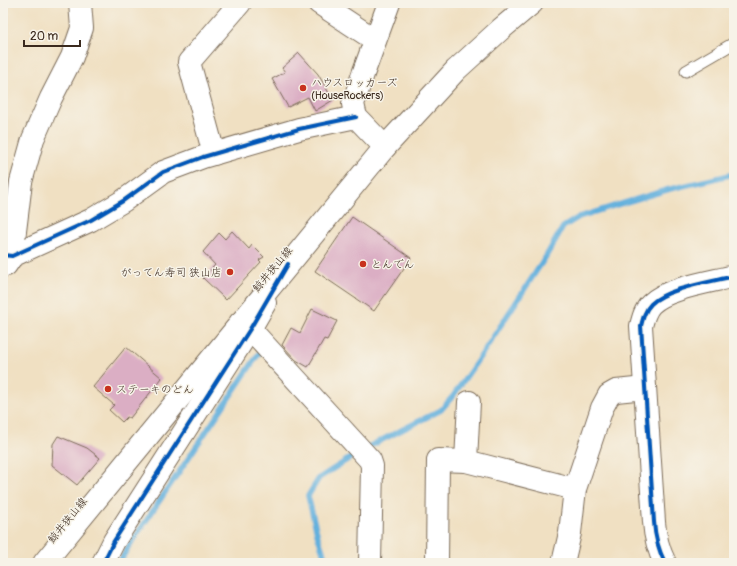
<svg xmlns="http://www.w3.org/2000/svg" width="737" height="566" font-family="Pangolin,'Klee One',sans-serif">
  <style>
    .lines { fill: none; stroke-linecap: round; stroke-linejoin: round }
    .stream { stroke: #64b0dd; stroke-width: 5.5 }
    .building { fill: #dbaec4 }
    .lane-casing { stroke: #7a6a57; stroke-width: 13 }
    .street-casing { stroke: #7a6a57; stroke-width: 24 }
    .secondary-casing { stroke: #7a6a57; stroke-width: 24 }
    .lane { stroke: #fff; stroke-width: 11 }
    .street { stroke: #fff; stroke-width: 22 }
    .secondary { stroke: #fff; stroke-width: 22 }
    .cycleway-casing { stroke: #f7f3e8; stroke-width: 6 }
    .cycleway { stroke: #0057b8; stroke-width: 4 }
    .poi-dot { fill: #c8321e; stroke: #f7f3e8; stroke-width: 1.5 }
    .labels { text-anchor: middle; stroke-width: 3; stroke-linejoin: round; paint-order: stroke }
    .poi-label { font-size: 11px; fill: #3b2a1e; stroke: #f7f3e8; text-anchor: start }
    .street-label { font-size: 11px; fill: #3b2a1e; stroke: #f7f3e8 }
  </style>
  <rect width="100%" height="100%" fill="#f7f3e8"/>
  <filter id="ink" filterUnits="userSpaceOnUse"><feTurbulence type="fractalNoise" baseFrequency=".025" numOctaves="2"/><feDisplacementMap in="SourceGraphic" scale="8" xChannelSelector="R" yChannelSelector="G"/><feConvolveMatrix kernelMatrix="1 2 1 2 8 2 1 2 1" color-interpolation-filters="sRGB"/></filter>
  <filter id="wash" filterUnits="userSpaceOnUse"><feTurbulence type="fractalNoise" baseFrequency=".012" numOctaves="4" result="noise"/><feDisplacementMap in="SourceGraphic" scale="16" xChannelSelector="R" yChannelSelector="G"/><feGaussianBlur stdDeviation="0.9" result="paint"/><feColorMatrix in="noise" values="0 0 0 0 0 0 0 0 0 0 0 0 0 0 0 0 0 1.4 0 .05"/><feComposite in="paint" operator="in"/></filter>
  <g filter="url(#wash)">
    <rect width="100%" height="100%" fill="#f0e0c2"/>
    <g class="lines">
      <!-- stream -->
      <g class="stream">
        <path d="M366,448l75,-38 12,-14 29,-42 63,-96 18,-31 16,-10 38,-12 53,-16 64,-15"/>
        <path d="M119,563l10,-17 131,-194"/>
        <path d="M327,563l-9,-26 -10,-41 11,-18 39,-25"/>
      </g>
    </g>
    <g id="blocks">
      <!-- building -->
      <g class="building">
        <path d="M299,53l19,21 15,26 -18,11 -7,-14 -20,10 -16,-28 13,-7 -3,-4z"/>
        <path d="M352,217l59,41 -37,53 -59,-40z"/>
        <path d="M232,231l17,18 3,-4 12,12 -5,3 2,2 -35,38 -23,-22 12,-13 -12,-13 16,-19 6,6z"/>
        <path d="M312,309l25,12 -10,19 -3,-1 -16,28 -12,-7 -14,-15 9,-17 9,5z"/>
        <path d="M126,347l36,31 -32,40 -3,-1 -5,5 -13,-12 5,-5 -21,-18z"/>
        <path d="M58,436l29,12 13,10 -23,27 -25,-20 1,-21z"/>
      </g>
    </g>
  </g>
  <g filter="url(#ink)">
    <use href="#blocks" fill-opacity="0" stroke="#7a6a57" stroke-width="1"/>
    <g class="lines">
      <!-- lane casing -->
      <g class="lane-casing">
        <path id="lane" d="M686,71l48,-28"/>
      </g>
      <!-- street casing -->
      <g class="street-casing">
        <g id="street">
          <path d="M319,3l56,37"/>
          <path d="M385,147l-29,-30 -3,-13 10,-30 26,-71"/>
          <path d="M214,154l-25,-92 51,-59"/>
          <path d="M3,255l9,1 79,-36 32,-19 40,-29 40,-15 96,-28 57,-12"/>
          <path d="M6,265l6,-9 9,-74 12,-43 18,-41 21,-41 10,-29 -2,-25"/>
          <path d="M240,323l10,6 120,131 2,6 -2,97"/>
          <path d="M466,461l3,-59"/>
          <path d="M103,563l11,-22 136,-212 15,-26"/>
          <path d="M437,563l1,-103 28,1 109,28"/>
          <path d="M563,563l7,-30 5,-44 27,-81 7,-13 7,-4 29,-3"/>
        </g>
      </g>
      <!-- secondary casing -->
      <g class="secondary-casing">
        <g id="secondary">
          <path d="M44,563l341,-416 71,-77 45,-41 31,-26"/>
          <path d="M665,563c-7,-14 -10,-26 -11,-41l-13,-196c2,-8 4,-16 10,-22 16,-16 60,-22 83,-28"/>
        </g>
      </g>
      <!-- lane -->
      <use href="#lane" class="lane"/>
      <!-- street -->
      <use href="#street" class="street"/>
      <!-- secondary -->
      <use href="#secondary" class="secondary"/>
      <!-- cycleway casing -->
      <g class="cycleway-casing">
        <g id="cycleway">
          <path d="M3,255l9,1 79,-36 32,-19 40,-29 40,-15 96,-28 57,-12"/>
          <path d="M103,563l11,-22 136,-212 38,-65"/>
          <path d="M665,563c-7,-14 -10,-26 -11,-41l-13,-196c2,-8 4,-16 10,-22 16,-16 60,-22 83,-28"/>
        </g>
      </g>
      <!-- cycleway -->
      <use href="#cycleway" class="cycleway"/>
    </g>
  </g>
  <!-- markers -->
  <g class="poi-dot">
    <circle cx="303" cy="88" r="4"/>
    <circle cx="363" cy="264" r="4"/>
    <circle cx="230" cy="272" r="4"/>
    <circle cx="108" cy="389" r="4"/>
  </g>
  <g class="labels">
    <!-- poi labels -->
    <g class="poi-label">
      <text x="311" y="86">ハウスロッカーズ<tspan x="311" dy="13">(HouseRockers)</tspan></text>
      <text x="371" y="268">とんでん</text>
      <text x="222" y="276" text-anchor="end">がってん寿司 狭山店</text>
      <text x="116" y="393">ステーキのどん</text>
    </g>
    <!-- street labels -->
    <g class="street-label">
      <text transform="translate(272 269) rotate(-50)" y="4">鯨井狭山線</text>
      <text transform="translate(67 520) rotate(-51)" y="4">鯨井狭山線</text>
    </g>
  </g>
  <!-- margin -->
  <rect width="737" height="566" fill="none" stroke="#f7f3e8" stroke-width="16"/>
  <!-- scale -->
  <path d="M24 40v6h56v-6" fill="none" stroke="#3b2a1e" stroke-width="2"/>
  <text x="30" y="40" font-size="12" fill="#3b2a1e" stroke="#f7f3e8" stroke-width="3" paint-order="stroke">20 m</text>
</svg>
